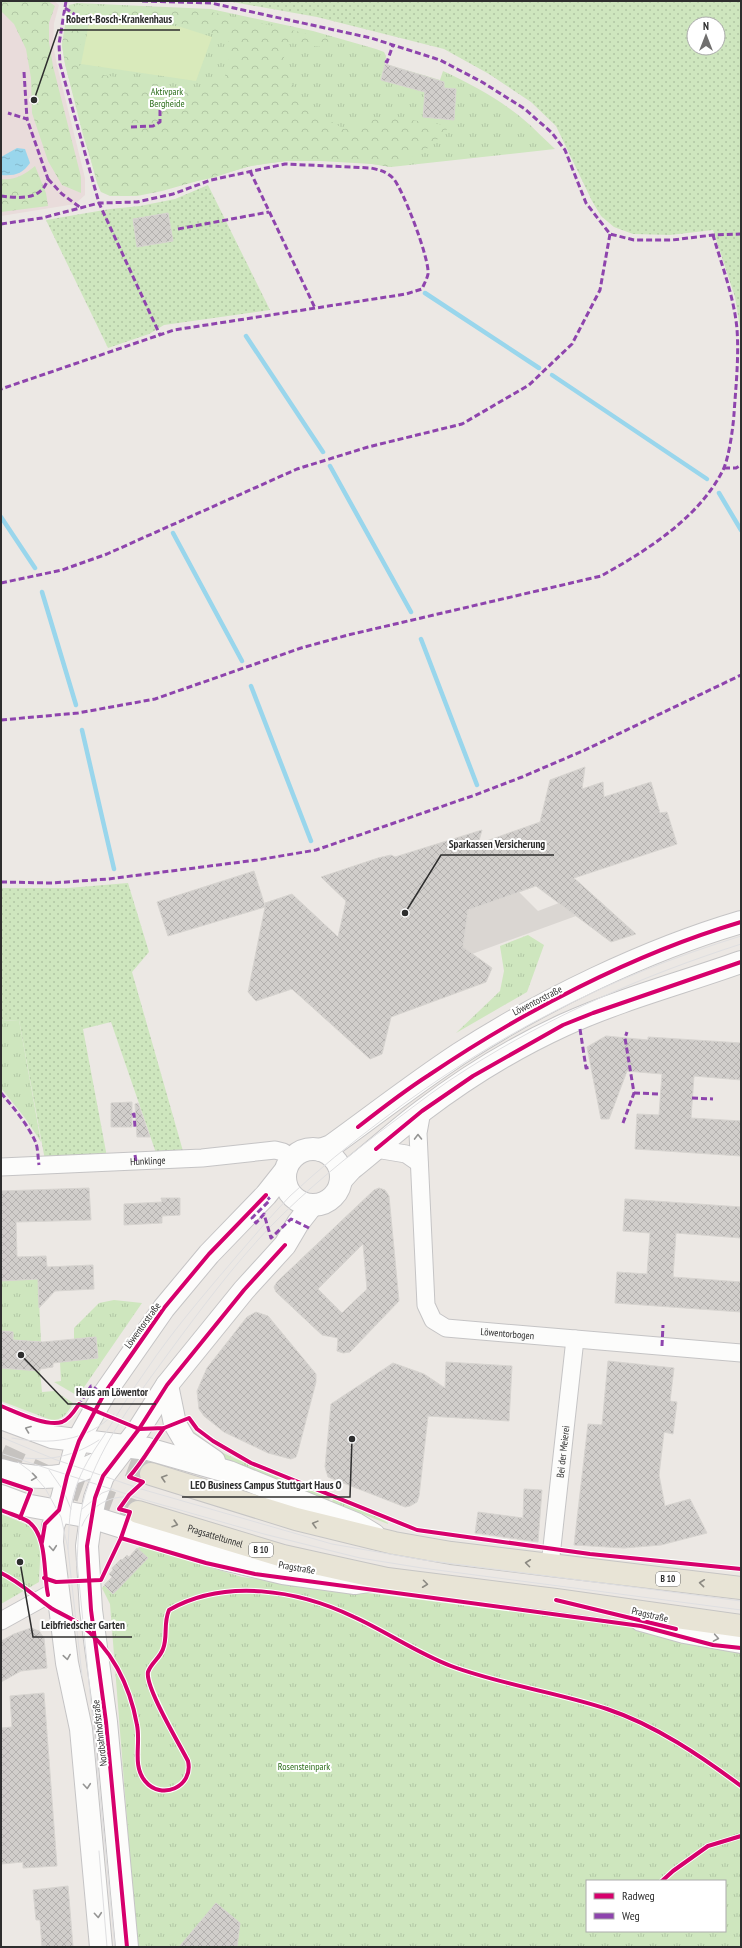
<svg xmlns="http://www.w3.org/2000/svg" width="742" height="1948" font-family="'PT Sans Narrow',sans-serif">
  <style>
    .medical { fill: #e9dcdb }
    .grass { fill: url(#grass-tufts); fill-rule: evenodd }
    .forest { fill: url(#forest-crowns) }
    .garden { fill: url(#garden-dots); fill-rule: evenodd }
    .pitch { fill: #d9eabb }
    .plaza { fill: #dad6d2 }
    .water { fill: url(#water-ripples) }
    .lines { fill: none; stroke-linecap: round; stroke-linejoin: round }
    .stream { stroke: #99d6ec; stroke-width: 4.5 }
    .building { fill: url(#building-cross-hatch); stroke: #d7d4d0; fill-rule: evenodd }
    .primary-tunnel { stroke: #c6c3c0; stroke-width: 22; stroke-dasharray: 22 11; stroke-linecap: butt }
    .minor-casing { stroke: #c5c4c5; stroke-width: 19 }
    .tertiary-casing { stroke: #c5c4c5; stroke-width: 24 }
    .secondary-casing { stroke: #c5c4c5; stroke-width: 24 }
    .primary-casing { stroke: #c6c5c4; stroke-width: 24 }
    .minor { stroke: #fcfcfb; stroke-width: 17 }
    .tertiary { stroke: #fcfcfb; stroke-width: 22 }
    .secondary { stroke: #fcfcfb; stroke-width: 22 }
    .primary { stroke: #e8e4d6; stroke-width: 22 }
    .tram { stroke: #dfdfe1; stroke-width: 1 }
    .quiet { stroke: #8e44ad; stroke-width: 3; stroke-dasharray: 6 3; stroke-linecap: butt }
    .cycleway-casing { stroke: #fff; stroke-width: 6 }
    .cycleway { stroke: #d6006c; stroke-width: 4 }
    .oneway { stroke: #959594 }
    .oneway2 { stroke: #8b8982 }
    .labels { text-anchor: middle; stroke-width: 4; stroke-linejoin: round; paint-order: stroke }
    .shield { fill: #fff; stroke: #6d6d6d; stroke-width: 1 }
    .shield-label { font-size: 9px; font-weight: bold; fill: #2e2e2e }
    .park-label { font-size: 10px; fill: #2c6e1b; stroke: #fff }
    .street-label { font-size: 10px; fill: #2e2e2e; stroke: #fff }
    .leader { fill: none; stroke: #2e2e2e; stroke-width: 1.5 }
    .callout-dot { fill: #2e2e2e; stroke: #fff; stroke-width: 1.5 }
    .callout-label { font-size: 11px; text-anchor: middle; font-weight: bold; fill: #2e2e2e; stroke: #fff; stroke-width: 4; stroke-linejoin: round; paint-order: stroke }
  </style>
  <defs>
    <pattern id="grass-tufts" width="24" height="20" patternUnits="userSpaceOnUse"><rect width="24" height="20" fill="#cee6be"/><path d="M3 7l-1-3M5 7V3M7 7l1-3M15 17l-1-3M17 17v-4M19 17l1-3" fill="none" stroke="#b1c6a4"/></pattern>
    <pattern id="forest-crowns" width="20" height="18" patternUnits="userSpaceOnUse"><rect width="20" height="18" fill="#cee6be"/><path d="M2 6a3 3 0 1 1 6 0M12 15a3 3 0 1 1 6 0" fill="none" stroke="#b1c6a4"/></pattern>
    <pattern id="garden-dots" width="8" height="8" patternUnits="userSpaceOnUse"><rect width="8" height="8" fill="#cee6be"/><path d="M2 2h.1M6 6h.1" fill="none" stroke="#b1c6a4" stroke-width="1.8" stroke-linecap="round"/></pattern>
    <pattern id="water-ripples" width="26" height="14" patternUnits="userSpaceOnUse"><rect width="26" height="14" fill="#99d6ec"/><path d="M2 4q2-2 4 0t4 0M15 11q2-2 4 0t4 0" fill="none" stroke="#84b8cb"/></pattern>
    <pattern id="building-cross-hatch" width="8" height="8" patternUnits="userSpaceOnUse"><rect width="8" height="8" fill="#d1cecb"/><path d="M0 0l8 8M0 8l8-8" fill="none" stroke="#b4b1af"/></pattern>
  </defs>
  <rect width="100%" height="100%" fill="#ece8e4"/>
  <!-- medical -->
  <path class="medical" d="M1,1h53l5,4 -5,18 -1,21 4,21 28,113v17l-10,9 -74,12z"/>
  <!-- grass -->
  <g class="grass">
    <path d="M77,3l134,6 102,22 63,18 8,3 2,4 -1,8 55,16 3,-9c28,13 56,28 80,48 11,9 21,20 32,30l-164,18c-45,-8 -95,-10 -140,-1 -15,3 -29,10 -44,13 -35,7 -71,9 -106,13l-18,-57 -18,-71 -3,-19 7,-40z"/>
    <path d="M528,935l16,10 -17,47 -71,41 44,-42 4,-20 -4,-25z"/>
    <path d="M19,1020l22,122 -16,-24 -24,-30v-67z"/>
    <path d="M38,1279l3,63 -28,-2v-8l-12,-1v-50z"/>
    <path d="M114,1300l28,3 -64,93 -24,-14 7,-1 -1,-19 38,-4 -2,-21 -22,2v-11l25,-25z"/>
    <path d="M1,1368l39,3 2,21 13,-1 18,12c-6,11 -10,17 -22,17l-50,-19z"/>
    <path d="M186,1426l26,20 11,7 47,21 60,23 -1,4 -101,-40 -23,-13z"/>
    <path d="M333,1499l38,14 17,10v1l-56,-22z"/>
    <path d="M1,1514c9,4 18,7 27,11 17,10 11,40 11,57l-38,22z"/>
    <path d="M140,1546l102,31 398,51 101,23v296h-604l-27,-343 -8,-16zM587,1881h138v50h-138z"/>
  </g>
  <!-- forest -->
  <g class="forest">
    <path d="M1,1h47l7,5 -6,17v19l4,24 28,111v16l-19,-8 -14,-24 -16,-48 -1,-35 -5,-29 -12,-25 -13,-13z"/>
    <path d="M77,5l86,3 48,4 120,27 -8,8 -34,-4 -7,20 20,41 42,25 42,-13 64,10 -20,21 -39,20 -19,-3 -52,-3h-34l-35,5 -89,25 -25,5h-27l-9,-4 -4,-9 -32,-119 -3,-19 4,-27 16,7 -3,40 7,7 105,18 33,-10 5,-21 -1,-21 -45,-13 -111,-17z"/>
    <path d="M35,166l11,27 2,13 -47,6v-33c13,2 25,-5 34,-13z"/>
  </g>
  <!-- garden -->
  <g class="garden">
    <path d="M227,1h514v359l-1,-32 -5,-31 -22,-67 -43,5 -37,-1 -19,-7 -13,-11 -9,-15 -36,-75 -25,-24 -42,-28 -45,-25 -127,-32zM694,24h24v24h-24z"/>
    <path d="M208,185l62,125 -106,15 -15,9 -41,14 -62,-128 64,-11 30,-3 35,-7z"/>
    <path d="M128,883l21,69 -17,20 51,179 -27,2 -45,-131 -28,7 24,128 -62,3 -26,-140 -18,1v-133h67z"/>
  </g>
  <!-- pitch -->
  <path class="pitch" d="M91,13l90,14 31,10 -16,44 -115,-17z"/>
  <!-- plaza -->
  <path class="plaza" d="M519,892l19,19 21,-8 17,13 -104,38 -9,-7 5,-37z"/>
  <!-- water -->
  <path class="water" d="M17,148l8,1 5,14c-8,11 -15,13 -29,12v-18z"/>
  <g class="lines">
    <!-- stream -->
    <g class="stream">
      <path d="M425,293l114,75"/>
      <path d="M246,336l77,116"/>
      <path d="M552,375l155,104"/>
      <path d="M330,466l81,146"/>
      <path d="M719,493l22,37"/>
      <path d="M1,517l34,51"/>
      <path d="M173,533l69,128"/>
      <path d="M42,592l34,113"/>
      <path d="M421,639l56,146"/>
      <path d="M251,686l60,155"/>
      <path d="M82,730l32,139"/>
    </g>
  </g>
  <!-- building -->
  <g class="building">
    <path d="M385,64l59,18v6l12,1 -2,31 -31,-3 2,-25 -44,-12z"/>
    <path d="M168,213l5,28 -36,6 -4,-28z"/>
    <path d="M585,767l-3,22 21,-7 1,15 47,-15 9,31 7,-1 10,32 -103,34 62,56 -25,8 -75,-56 -68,24 -5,37 29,21 -6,14 -95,35 -9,37 -12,5 -78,-70 -36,12 -8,-9 17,-85 -97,29 -11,-34 97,-31 11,35v-3l27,-9 46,43 8,-36 -25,-24 57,-19 13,-3 4,2 87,-27 -4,14 62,-22 10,-42z"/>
    <path d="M606,1036l42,4v-3l93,6v37l-47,-4 -3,42 50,3v35l-106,-7 2,-35 22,1 3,-41 -35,-3 -18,48h-8l-14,-72z"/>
    <path d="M132,1102v25h-21v-24z"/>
    <path d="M138,1103l12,34h-13l-2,-33z"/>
    <path d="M89,1188l2,32 -75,2 1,35 29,-1 1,11 46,-2 1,24 -39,2 -16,17 -1,-29 -37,2v-90z"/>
    <path d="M379,1188l6,2 4,6 10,105 -49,51 -7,1 -6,-2 1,-13 -16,-3 -46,-43 -2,-5 3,-5 97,-92zM363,1244l4,45 -25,24 -24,-24z"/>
    <path d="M161,1198h19v17l-18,1v7l-38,2v-21l38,-2z"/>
    <path d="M625,1199l116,8v31l-65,-5 -3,44 68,5v30l-126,-9 2,-31 30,2 3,-41 -27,-2z"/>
    <path d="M256,1312l12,4 48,58v8l-18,69 -2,6 -5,2 -23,-6 -44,-21 -20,-16 -5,-7 -2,-18 10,-23 40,-51z"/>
    <path d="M1,1331l12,1v8l30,2 53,-5 2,21 -45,5v4l-13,2v2l-39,-3z"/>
    <path d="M608,1361l66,7 -4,33 7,1 -4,32 -9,-2 -5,43 6,31 25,-7 17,34 -46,12 -37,3 -50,-3 14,-121 14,1z"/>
    <path d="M446,1362l66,4 -3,55 -81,-5 -9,80 -2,6 -7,4 -5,1 -77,-30 -3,-10 6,-63 62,-41 31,11 21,14z"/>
    <path d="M524,1489l18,1 -4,52 -63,-9 3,-21 45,6z"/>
    <path d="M137,1548l11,10 -35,36 -9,-9 8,-8 -3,-3 4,-4 -1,-2 9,-9 1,1 5,-5 2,2z"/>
    <path d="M31,1628l8,3 5,7 3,30 -26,3 -20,11v-41l13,-7z"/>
    <path d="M44,1693l13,173 -34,2v-6l-22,2v-136l11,-1 -2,-31z"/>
    <path d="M68,1886l5,61h-31l-2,-27h-4l-3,-30z"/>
    <path d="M216,1903l24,20 -3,24h-58z"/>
  </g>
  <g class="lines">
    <!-- primary-tunnel -->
    <g class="primary-tunnel">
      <path d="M98,1454l53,20"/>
      <path d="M1,1455l69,32 68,25"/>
    </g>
    <!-- minor casing -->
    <g class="minor-casing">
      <g id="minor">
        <path id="s1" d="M422,1111l-4,22 8,172 7,15 13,8 295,25"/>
        <path d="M376,1149l30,5 13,9"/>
        <path id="s2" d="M1,1167l201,-9 73,-8 8,2 9,6"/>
        <path id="s3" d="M550,1565l25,-226"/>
        <path d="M1,1621l47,-26 10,-1"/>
      </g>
    </g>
    <!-- tertiary casing -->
    <g class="tertiary-casing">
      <g id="tertiary">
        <path d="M59,1510l-6,16 -1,16 15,121 14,66 20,218"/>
        <path d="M91,1517l-4,29 4,64 15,112 21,225"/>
      </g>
    </g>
    <!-- secondary casing -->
    <g class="secondary-casing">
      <g id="secondary">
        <circle cx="313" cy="1177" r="28"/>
        <path d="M320,1150l11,-4c43,-31 84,-63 128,-92 84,-54 187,-104 282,-132"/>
        <path d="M341,1180l10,-11c24,-19 47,-40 71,-58 42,-32 94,-64 142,-86 57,-26 118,-42 177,-63"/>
        <path d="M167,1385l8,39 10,17 29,20"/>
        <path d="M1,1418l51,19 96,12 81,23 127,52 18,11"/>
        <path d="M1,1470c46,14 77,7 117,-19"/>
        <path d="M1,1496l24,9 66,12 133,42 59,14 72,10 27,-4"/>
        <path d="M59,1510l15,-57 8,-20 22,-39 60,-86 45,-54 57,-59 19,-24"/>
        <path d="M91,1517l4,-19 8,-22 36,-47 28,-44 77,-95 41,-45 13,-22 14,-18"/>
        <path d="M641,1620l43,12 57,10"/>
      </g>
    </g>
    <!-- primary casing -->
    <g class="primary-casing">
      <g id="primary">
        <path d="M151,1474l145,45 98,24 57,10 99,12 191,23"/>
        <path id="s4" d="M138,1512l145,44 104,23 169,21 185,26"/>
      </g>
    </g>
    <!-- minor -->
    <use href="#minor" class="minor"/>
    <!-- tertiary -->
    <use href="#tertiary" class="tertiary"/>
    <!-- secondary -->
    <use href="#secondary" class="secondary"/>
    <!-- primary -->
    <use href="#primary" class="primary"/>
    <!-- tram -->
    <g class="tram">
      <path d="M1,1437l53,22 87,30 191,55 92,16 317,41"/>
      <path d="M12,1438c37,7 74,4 102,-24"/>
      <path d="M3,1454l142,46 119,34 96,24 62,10 319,42"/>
      <path d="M25,1458c27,3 51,-3 74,-18"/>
      <path d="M18,1462l12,9 15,17 16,29 7,32 14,127"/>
      <path d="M49,1470l14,20 8,19"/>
      <path d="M82,1509l20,-16 11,-4"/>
      <path d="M82,1526c7,-18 25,-30 45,-29"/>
      <path d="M68,1549c1,-21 1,-42 8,-62 6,-18 16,-34 27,-50 15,-23 28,-46 44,-68 25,-37 54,-71 83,-105 20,-23 39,-46 60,-68 29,-27 60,-52 92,-76 111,-84 226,-143 359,-184"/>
      <path d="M77,1561l38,386"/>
      <path d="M77,1566c1,-24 1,-48 8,-71 16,-53 53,-100 85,-144 31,-42 63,-85 99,-123 38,-39 80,-73 124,-106 24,-18 48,-37 74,-53 85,-54 178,-94 274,-125"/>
      <path d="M99,1851l8,96"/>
    </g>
    <!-- quiet -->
    <g class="quiet">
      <path d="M66,1l-7,43 1,20 39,139 61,132"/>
      <path d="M142,1l69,2 160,35 69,22 42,22 43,27 27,24 13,17 21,53 24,31 24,6h38l41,-5 28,-1"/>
      <path d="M65,8l24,16"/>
      <path d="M385,61l2,1 6,-17"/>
      <path d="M24,72l3,47"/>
      <path d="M131,127l22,-1 7,-4v-20"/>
      <path d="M250,171l65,137"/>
      <path d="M48,179l14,15 19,14"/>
      <path d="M1,196c18,2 40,5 47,-17l-21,-60 -19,-6"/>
      <path d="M1,224l41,-6 57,-15 38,-1 36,-8 38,-14 74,-16 86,4c9,2 16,4 22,10 10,11 37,82 35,96 -1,5 -4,10 -6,15l-16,5 -232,36 -173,59"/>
      <path d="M178,229l91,-17"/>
      <path d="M724,468h12l5,-3"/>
      <path d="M1,583l61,-13 45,-16 190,-85 71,-22 94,-23 67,-39 43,-41 28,-54 10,-56"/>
      <path d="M1,720l77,-7 77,-14 146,-51 47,-13 253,-59c45,-25 98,-58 122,-106 6,-12 10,-42 11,-56 2,-29 5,-57 3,-85 -3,-32 -15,-63 -24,-94"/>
      <path d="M1,882l51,1 56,-4 149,-19 59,-10 159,-55 47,-18 63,-27 156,-75"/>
      <path d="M580,1029l6,39 5,-1"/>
      <path d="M1,1093c13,15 27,32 35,50 2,7 2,15 3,22"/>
      <path d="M634,1093l26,1"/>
      <path d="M692,1098l21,1"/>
      <path d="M132,1115l2,-1 1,13"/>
      <path d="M623,1123l11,-30 -9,-55 2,-6"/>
      <path d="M135,1155l1,6"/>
      <path d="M266,1195l4,5 -18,18 4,5 8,-9 7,24 20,-19 18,9"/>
      <path d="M662,1346l1,-21"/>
      <path d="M78,1406l13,-20 13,8"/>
    </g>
    <!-- cycleway casing -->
    <g class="cycleway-casing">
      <g id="cycleway">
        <path d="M358,1127c23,-18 46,-36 71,-52 93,-63 204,-121 312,-153"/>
        <path d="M376,1149l46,-38 51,-35 90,-51 30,-12 148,-51"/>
        <path d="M1,1406c15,6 45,21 61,16 8,-3 13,-12 17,-18l60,25 25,-1 25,-10 8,11 16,12 38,22 166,67 173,24 151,15"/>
        <path d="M1,1480l30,10 -11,28"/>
        <path d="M1,1510c9,4 21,7 28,12 19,15 14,51 19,73"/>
        <path d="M121,1538l85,25 49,11 386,52 72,19 28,3"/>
        <path d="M42,1542l3,-18 14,-14 8,-34 12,-35 25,-47 60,-86 45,-54 57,-59"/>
        <path d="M1,1573c19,9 33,23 50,35 8,5 18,9 27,15 33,24 52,62 59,102 4,19 -5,40 8,56 16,20 49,6 43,-20 -8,-16 -43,-74 -40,-89 3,-9 12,-14 15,-23 5,-12 0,-25 6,-39 56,-32 129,-20 185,7 33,15 63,36 97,49 51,19 105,26 156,43 48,16 94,47 134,77"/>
        <path d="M44,1578l12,4 45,-2 20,-42 9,-26 -11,-3 10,-14 14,-13 -14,-5c14,-15 23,-33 35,-49"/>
        <path d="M556,1600l120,29"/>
        <path d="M662,1881l11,-10 35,-25 33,-10"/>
        <path d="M127,1947l-21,-225 -15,-112 -4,-64 8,-48 8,-22 36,-47 28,-44 77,-95 41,-45"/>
      </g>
    </g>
    <!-- cycleway -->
    <use href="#cycleway" class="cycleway"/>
  </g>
  <!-- one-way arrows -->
  <defs><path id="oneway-chevron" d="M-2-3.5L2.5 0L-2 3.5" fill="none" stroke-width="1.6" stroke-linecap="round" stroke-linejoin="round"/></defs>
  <g class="oneway">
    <use href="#oneway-chevron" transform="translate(418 1137) rotate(-91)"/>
    <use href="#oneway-chevron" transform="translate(28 1429) rotate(-159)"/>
    <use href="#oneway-chevron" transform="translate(34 1477) rotate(8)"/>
    <use href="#oneway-chevron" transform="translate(53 1548) rotate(85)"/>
    <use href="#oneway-chevron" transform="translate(716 1638) rotate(10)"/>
    <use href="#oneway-chevron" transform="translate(67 1657) rotate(81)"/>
    <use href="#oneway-chevron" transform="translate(87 1786) rotate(85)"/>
    <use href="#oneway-chevron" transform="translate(98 1915) rotate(85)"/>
  </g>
  <g class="oneway2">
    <use href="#oneway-chevron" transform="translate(164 1478) rotate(-163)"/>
    <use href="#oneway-chevron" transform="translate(175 1524) rotate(17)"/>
    <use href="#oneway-chevron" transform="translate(315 1524) rotate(-165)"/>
    <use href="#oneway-chevron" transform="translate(528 1563) rotate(-173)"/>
    <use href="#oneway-chevron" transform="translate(702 1583) rotate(-174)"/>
    <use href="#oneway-chevron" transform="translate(425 1584) rotate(7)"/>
  </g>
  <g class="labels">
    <!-- shield labels -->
    <g class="shield">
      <rect x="249" y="1543" width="24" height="14" rx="3"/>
      <rect x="656" y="1572" width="24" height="14" rx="3"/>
    </g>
    <g class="shield-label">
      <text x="261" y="1553">B 10</text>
      <text x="668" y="1582">B 10</text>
    </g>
    <!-- park labels -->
    <g class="park-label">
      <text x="167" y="95">Aktivpark<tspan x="167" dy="12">Bergheide</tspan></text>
      <text x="304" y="1770">Rosensteinpark</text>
    </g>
    <!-- street labels -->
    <g class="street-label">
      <text transform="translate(537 1000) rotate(-27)" y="4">Löwentorstraße</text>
      <text dy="4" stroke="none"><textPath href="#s2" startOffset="147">Hunklinge</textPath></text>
      <text transform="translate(142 1325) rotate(-54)" y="4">Löwentorstraße</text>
      <text dy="4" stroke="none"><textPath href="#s1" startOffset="288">Löwentorbogen</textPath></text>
      <text dy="4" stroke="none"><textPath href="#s3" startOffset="114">Bei der Meierei</textPath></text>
      <text dy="4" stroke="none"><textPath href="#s4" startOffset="81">Pragsatteltunnel</textPath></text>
      <text transform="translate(297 1567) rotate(10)" y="4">Pragstraße</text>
      <text transform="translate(650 1614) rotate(13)" y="4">Pragstraße</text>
      <text transform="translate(99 1733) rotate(-97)" y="4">Nordbahnhofstraße</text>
    </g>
  </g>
  <!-- callouts -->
  <path class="leader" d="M34 100L58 30H180M405 913L441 855H554M21 1355L68 1404H156M352 1439L350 1497H182M20 1562L33 1637H132"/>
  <g class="callout-dot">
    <circle cx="34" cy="100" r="4"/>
    <circle cx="405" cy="913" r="4"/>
    <circle cx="21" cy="1355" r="4"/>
    <circle cx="352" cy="1439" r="4"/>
    <circle cx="20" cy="1562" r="4"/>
  </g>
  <g class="callout-label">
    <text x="119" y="23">Robert-Bosch-Krankenhaus</text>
    <text x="497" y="848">Sparkassen Versicherung</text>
    <text x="112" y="1396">Haus am Löwentor</text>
    <text x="266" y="1489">LEO Business Campus Stuttgart Haus O</text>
    <text x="83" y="1629">Leibfriedscher Garten</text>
  </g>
  <!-- border -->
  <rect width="742" height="1948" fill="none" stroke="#2e2e2e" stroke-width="4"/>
  <!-- legend -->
  <rect x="586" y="1880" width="140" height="52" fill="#ffffff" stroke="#ababab"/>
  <rect x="594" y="1893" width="20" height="6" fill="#d6006c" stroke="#ababab"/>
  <text x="622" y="1900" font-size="12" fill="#2e2e2e">Radweg</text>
  <rect x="594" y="1913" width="20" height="6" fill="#8e44ad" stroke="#ababab"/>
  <text x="622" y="1920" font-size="12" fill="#2e2e2e">Weg</text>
  <!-- north arrow -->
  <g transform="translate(706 36)"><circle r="19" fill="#ffffff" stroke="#ababab"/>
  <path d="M0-3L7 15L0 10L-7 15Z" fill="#706f6e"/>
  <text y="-6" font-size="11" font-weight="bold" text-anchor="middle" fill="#2e2e2e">N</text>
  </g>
</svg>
